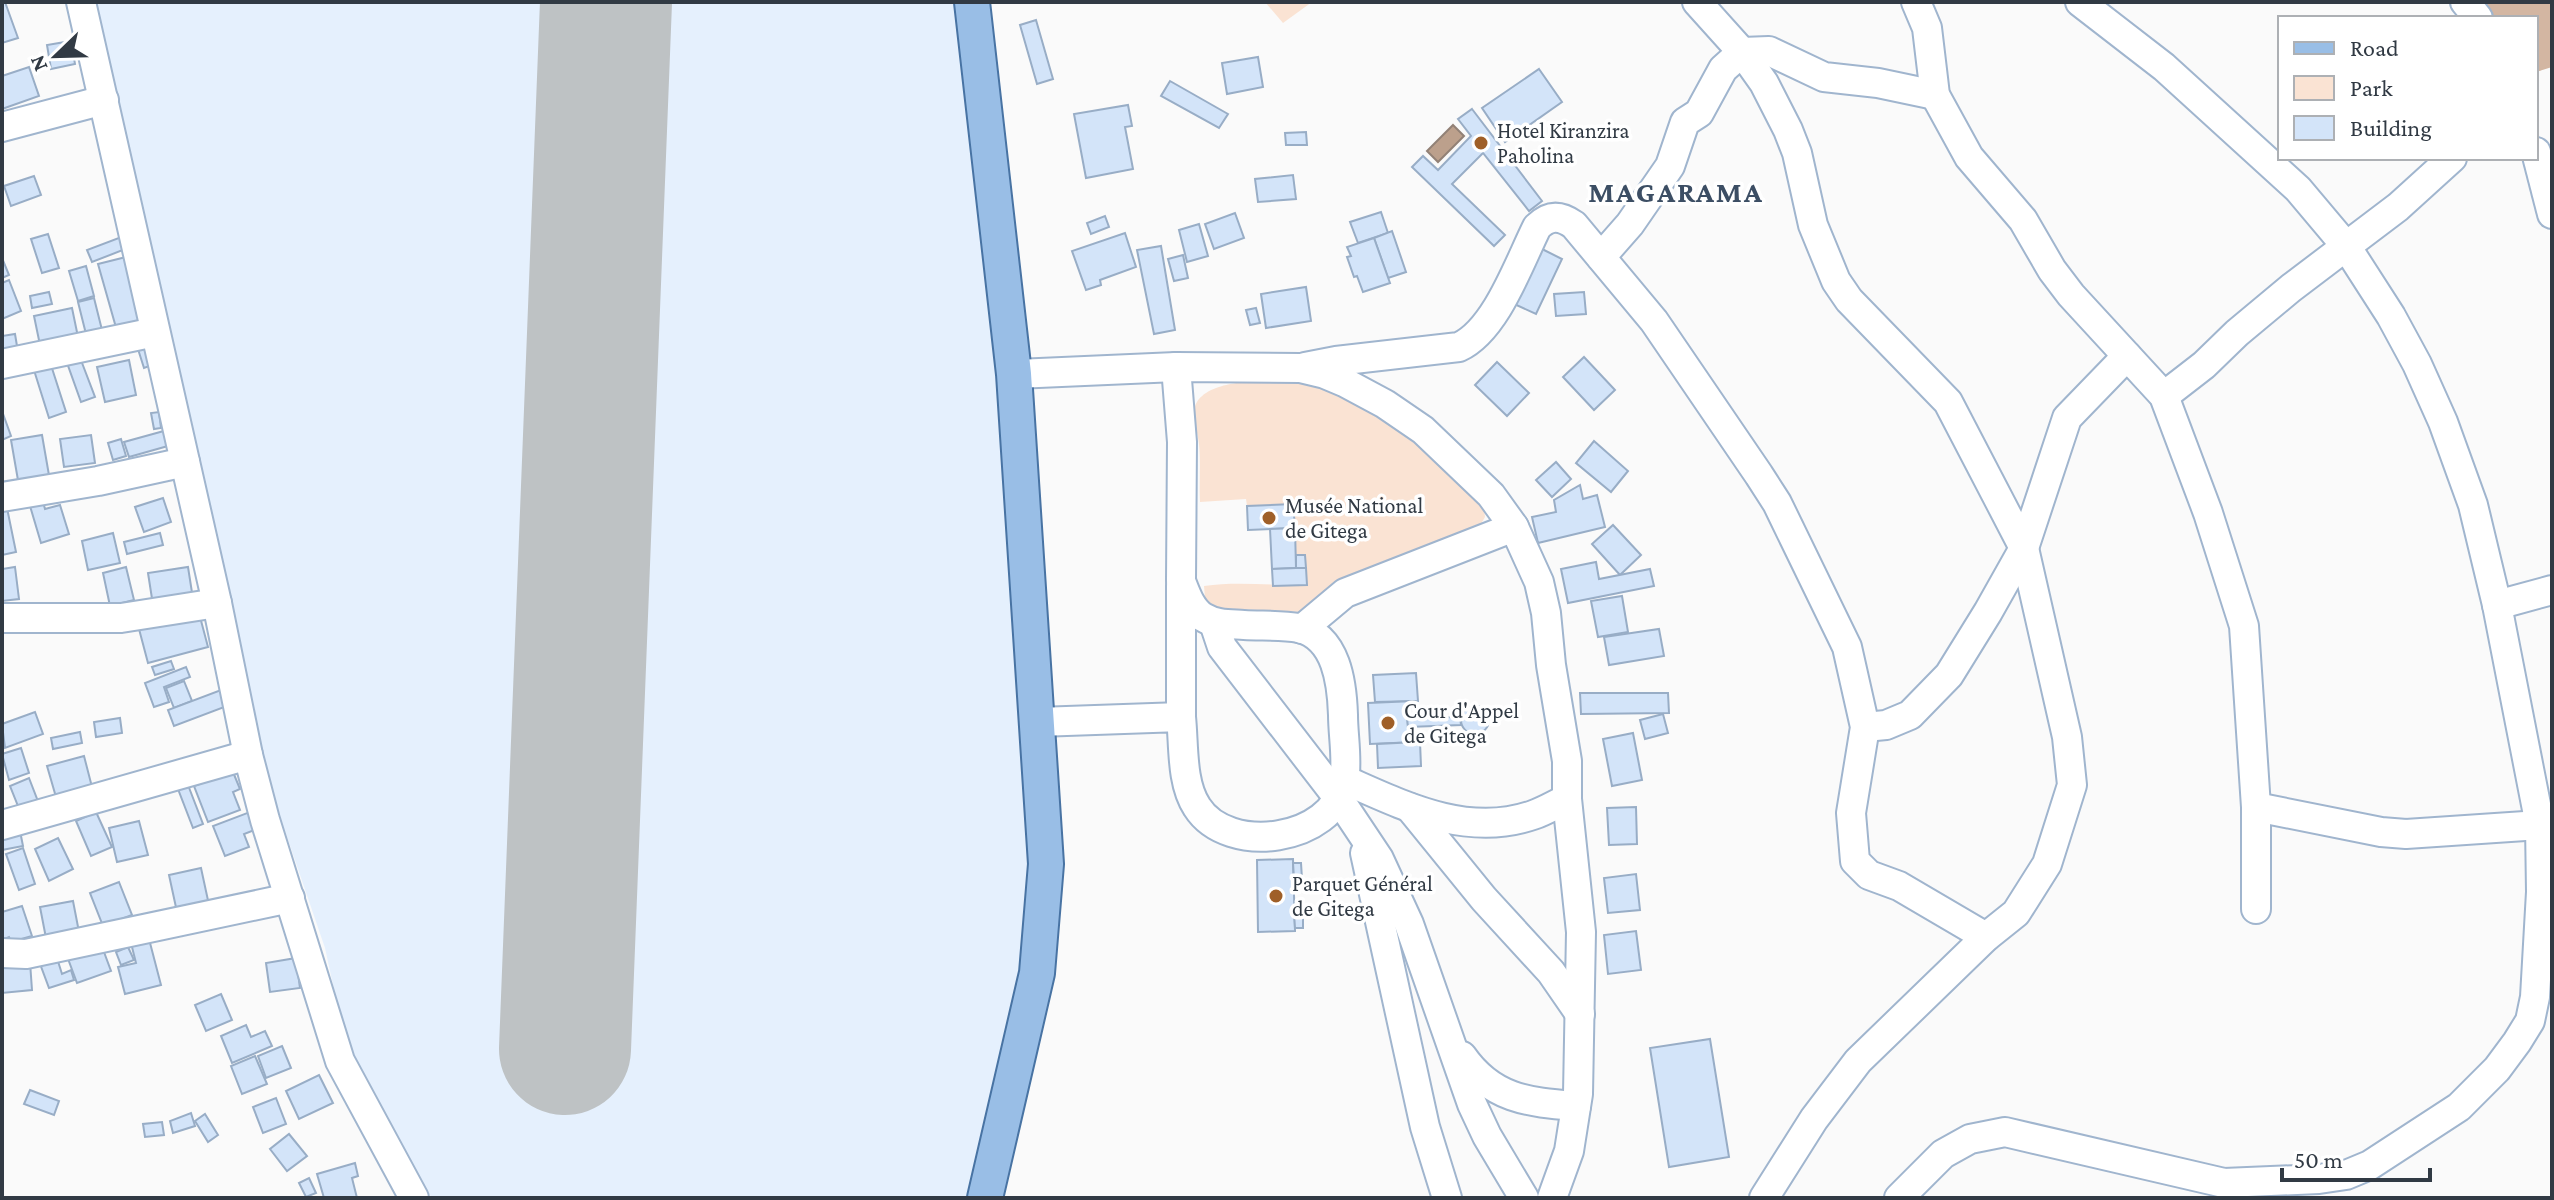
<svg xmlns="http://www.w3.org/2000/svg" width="2554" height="1200" font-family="'Crimson Pro',serif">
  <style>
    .built { fill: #e5f0fd }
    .green { fill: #fae3d3 }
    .forest { fill: #d3b6a2 }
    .water { fill: #bca08c; stroke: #928176; stroke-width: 2 }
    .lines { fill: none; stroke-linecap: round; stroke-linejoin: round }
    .runway { stroke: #bec2c4; stroke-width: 132 }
    .building { fill: #d3e4f9; stroke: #98adc6; stroke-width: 2 }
    .minor-casing { stroke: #a0b5ce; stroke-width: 32 }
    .major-casing { stroke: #4873a3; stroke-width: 38 }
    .minor { stroke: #fff; stroke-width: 28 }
    .major { stroke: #99bee6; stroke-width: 34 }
    .poi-dot { fill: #9f5f28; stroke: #fff; stroke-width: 3 }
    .labels { text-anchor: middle; stroke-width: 7; stroke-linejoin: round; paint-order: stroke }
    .poi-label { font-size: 22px; fill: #313a44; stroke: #fff; text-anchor: start }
    .district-label { font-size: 30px; font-weight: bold; letter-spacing: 2px; fill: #3c4e64; stroke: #fff }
  </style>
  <rect width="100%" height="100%" fill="#fafafa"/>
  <!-- built -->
  <path class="built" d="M93,2h865l16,131 67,680 -1,81 -57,304h-551l-79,-121 -28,-129 -53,-155 -111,-508z"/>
  <!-- green -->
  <g class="green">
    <path d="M1265,2h47l-29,21z"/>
    <path d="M1262,380l49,1 84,38 89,89 1,9 -4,7 -46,20 -135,68 -86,-4 -9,-10 -1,-12c34,-5 68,0 102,-1l-1,-30h-9l-3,-51 -46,2 -1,-7 -46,3c-1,-19 1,-39 -1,-58 -1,-10 -5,-21 -5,-31 1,-29 48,-31 68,-33z"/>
  </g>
  <!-- forest -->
  <path class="forest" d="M2451,2h101v65l-16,5v-54h-73z"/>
  <!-- water -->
  <path class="water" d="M1453,125l11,11 -26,26 -11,-11z"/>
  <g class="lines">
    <!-- runway -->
    <path class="runway" d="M565,1049l41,-1047"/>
  </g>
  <!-- building -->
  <g class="building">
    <path d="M5,2l13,36 -16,5v-40z"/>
    <path d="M1036,20l17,59 -16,5 -17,-59z"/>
    <path d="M71,41l4,23 -24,5 -4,-24z"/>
    <path d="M1258,57l5,30 -36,7 -5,-31z"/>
    <path d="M29,67l10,29 -37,13v-33z"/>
    <path d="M1539,69l23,33 -57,40 -23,-34z"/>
    <path d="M1170,81l58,33 -9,14 -58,-32z"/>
    <path d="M1128,105l4,21 -7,1 8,42 -47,9 -12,-64z"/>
    <path d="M1472,109l70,92 -13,10 -46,-58 -31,31 53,51 -11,11 -82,-79 11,-11 15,14 33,-34 -13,-17z"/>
    <path d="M1306,132l1,13h-21l-1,-12z"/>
    <path d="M1293,175l3,24 -38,3 -3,-23z"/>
    <path d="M34,176l7,19 -30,11 -7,-20z"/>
    <path d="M1381,212l7,21 -30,10 -8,-21z"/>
    <path d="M1235,213l9,25 -30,11 -9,-25z"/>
    <path d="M1105,216l4,11 -18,7 -4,-11z"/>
    <path d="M1199,224l9,32 -21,6 -8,-32z"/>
    <path d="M1392,231l14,41 -18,6 -14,-40z"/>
    <path d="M1125,233l11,34 -36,13 1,5 -15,5 -14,-39z"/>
    <path d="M48,234l11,34 -17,5 -11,-34z"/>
    <path d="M124,236l4,12 -36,14 -5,-12z"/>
    <path d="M1374,238l16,45 -27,9 -6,-16 -3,1 -7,-20 4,-1 -4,-9z"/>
    <path d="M1161,246l14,84 -21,4 -17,-84z"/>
    <path d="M1538,247l24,12 -26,55 -24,-11z"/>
    <path d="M1183,255l5,23 -14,3 -6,-22z"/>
    <path d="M126,257l17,68 -26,6 -19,-67z"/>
    <path d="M2,258l7,17 -7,3z"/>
    <path d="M86,266l8,30 -16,5 -9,-30z"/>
    <path d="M9,280l12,31 -19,8v-36z"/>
    <path d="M1306,287l5,34 -45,7 -5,-34z"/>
    <path d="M49,292l3,12 -20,4 -2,-12z"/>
    <path d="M1584,292l2,22 -30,2 -2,-22z"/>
    <path d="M94,298l9,36 -16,4 -9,-36z"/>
    <path d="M72,308l6,29 -38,8 -6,-29z"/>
    <path d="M1256,308l4,15 -10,2 -4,-15z"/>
    <path d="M15,334l3,18 -16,3v-19z"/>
    <path d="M147,343l8,21 -11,4 -7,-22z"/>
    <path d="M79,355l16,42 -14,5 -15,-42z"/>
    <path d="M1584,357l31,33 -21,20 -31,-33z"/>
    <path d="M129,360l7,35 -31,7 -8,-35z"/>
    <path d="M50,362l16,50 -17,6 -16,-51z"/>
    <path d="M1497,362l32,31 -22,23 -32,-31z"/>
    <path d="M2,411l9,25 -9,4z"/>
    <path d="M159,412l2,16 -7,1 -3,-16z"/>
    <path d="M171,429l4,15 -46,13 -5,-15z"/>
    <path d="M42,435l8,46 -31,5 -8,-46z"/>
    <path d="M91,435l4,28 -31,4 -4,-28z"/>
    <path d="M121,439l5,17 -13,4 -5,-17z"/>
    <path d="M1594,441l34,30 -17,21 -35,-29z"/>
    <path d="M1556,462l15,17 -19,18 -16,-17z"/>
    <path d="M1580,485l3,14 14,-4 8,32 -67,16 -6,-26 24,-5 -2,-12z"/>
    <path d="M163,498l8,24 -27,10 -9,-25z"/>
    <path d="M43,502l2,7 15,-4 9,29 -28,9 -11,-37z"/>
    <path d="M1293,504l2,24 -47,2 -1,-24z"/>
    <path d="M7,508l9,44 -14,3v-46z"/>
    <path d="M1613,525l28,30 -21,20 -28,-31z"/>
    <path d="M1295,528l1,40 -24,1 -2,-40z"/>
    <path d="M113,533l7,30 -32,7 -6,-29z"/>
    <path d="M160,533l3,12 -36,9 -3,-12z"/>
    <path d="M1296,555h9l1,13h-10z"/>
    <path d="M1596,562l3,17 51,-10 4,17 -86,17 -7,-34z"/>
    <path d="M15,567l4,32 -17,2v-32z"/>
    <path d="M126,567l8,33 -24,6 -7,-33z"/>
    <path d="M188,567l5,32 -40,6 -5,-32z"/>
    <path d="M1296,568h10l1,17 -34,1 -1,-17z"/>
    <path d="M1622,596l6,36 -30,5 -7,-36z"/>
    <path d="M199,613l9,34 -60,16 -9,-34z"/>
    <path d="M1659,629l5,27 -55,9 -5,-28z"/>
    <path d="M171,661l3,8 -19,6 -3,-8z"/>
    <path d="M186,667l4,10 -26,10 5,15 -15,5 -9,-24z"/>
    <path d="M1416,673l2,28 -43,1 -2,-27z"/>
    <path d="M184,681l8,20 -18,7 -8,-20z"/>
    <path d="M229,687l6,16 -61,23 -6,-16z"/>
    <path d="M1580,693h88l1,20 -88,1z"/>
    <path d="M1415,701l1,7h-9l1,19v9l9,-1v7l-47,2 -2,-41z"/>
    <circle cx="1475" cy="720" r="14"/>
    <path d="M35,712l8,22 -38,14 -3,-24z"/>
    <path d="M1663,714l5,19 -23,6 -5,-19z"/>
    <path d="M1460,717l1,8 -53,2 -1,-9z"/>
    <path d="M120,718l2,15 -26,4 -2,-15z"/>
    <path d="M80,732l2,11 -29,6 -2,-11z"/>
    <path d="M1633,733l9,47 -30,6 -9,-47z"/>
    <path d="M1417,742h3l1,24 -43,2 -1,-24z"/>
    <path d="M21,748l8,25 -20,7 -7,-26z"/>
    <path d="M84,756l8,31 -36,10 -9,-31z"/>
    <path d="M233,772l7,17 -7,3 7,18 -32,12 -14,-36z"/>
    <path d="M29,778l10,26 -19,7 -10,-25z"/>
    <path d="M188,785l15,39 -10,4 -15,-39z"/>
    <path d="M1636,807l1,37 -28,1 -2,-37z"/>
    <path d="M258,809l7,17 -21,8 5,13 -24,9 -12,-30z"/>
    <path d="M96,812l16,35 -21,9 -15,-35z"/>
    <path d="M139,821l9,34 -31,7 -8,-34z"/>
    <path d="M20,831l3,15 -21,4v-16z"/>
    <path d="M58,838l15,31 -24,12 -14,-32z"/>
    <path d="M23,848l12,36 -16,6 -13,-36z"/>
    <path d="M1293,859l2,72 -37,1 -1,-72z"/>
    <path d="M1293,863h8l1,16h-8z"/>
    <path d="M201,868l8,37 -32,7 -8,-37z"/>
    <path d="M1636,874l4,36 -32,3 -4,-35z"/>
    <path d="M119,882l13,33 -29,11 -13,-33z"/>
    <path d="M73,901l6,31 -33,6 -6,-31z"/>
    <path d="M22,906l10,30 -21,6 -2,-5 -7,3v-28z"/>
    <path d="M1294,913h9v15h-8z"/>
    <path d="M1636,931l5,39 -33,4 -4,-39z"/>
    <path d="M149,939l12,46 -36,9 -7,-27 18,-4 -5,-20z"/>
    <path d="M101,944l10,27 -34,12 -10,-27z"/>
    <path d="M128,947l6,13 -13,5 -5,-13z"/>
    <path d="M56,955l6,19 9,-4 3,10 -25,8 -10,-27z"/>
    <path d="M296,958l4,30 -30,4 -4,-29z"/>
    <path d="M30,962l2,28 -30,3v-29z"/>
    <path d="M221,994l11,26 -26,11 -11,-26z"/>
    <path d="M246,1025l5,12 14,-6 7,15 -40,17 -11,-27z"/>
    <path d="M1710,1039l19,118 -60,10 -19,-119z"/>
    <path d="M282,1046l9,22 -25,10 -8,-22z"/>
    <path d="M255,1056l12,28 -25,10 -11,-28z"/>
    <path d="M319,1075l14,28 -34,16 -13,-28z"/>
    <path d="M30,1090l29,11 -5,14 -30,-11z"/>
    <path d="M276,1098l10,26 -23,9 -10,-26z"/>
    <path d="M191,1113l4,13 -22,7 -3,-12z"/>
    <path d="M205,1114l13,21 -10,7 -13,-21z"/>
    <path d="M162,1122l2,13 -19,2 -2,-13z"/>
    <path d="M289,1134l18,22 -20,15 -17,-22z"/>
    <path d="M355,1163l3,13 -6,2 5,20h-33l-7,-24z"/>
    <path d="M309,1178l7,15 -10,4 -7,-14z"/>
  </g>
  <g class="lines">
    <!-- minor casing -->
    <g class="minor-casing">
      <g id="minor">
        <path d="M81,2l136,601 31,152 17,65 75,241 74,137"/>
        <path d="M1697,2l45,50 22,31 24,47 9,23 16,72 23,56 13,19 99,102 76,146 43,189 5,48 -25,79 -31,49 -30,24 -128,124 -44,58 -50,79"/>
        <path d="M1916,2l11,26 8,67 34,62 54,63 29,50 19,25 93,101 44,117 36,113 12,181v102"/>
        <path d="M2465,2l13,16"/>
        <path d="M2,127l102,-27"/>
        <path d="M2536,152l16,62"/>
        <path d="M1601,257l29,-33 40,-58 15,-44 14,-9 24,-44 19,-17 27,-1 55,26 54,6 57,12"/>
        <path d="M2,364l153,-32"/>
        <path d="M1305,367l31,-6 123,-14c37,-17 60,-84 78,-120 12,-12 23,-12 37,-2l80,96 105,154 18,28 70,144 18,80 -14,86 4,48 14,14 30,11 87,51"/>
        <path d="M1014,374l162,-7 124,1 25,6 19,8 41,22 38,26 68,65 23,32 25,55 7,31 5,52 16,96v38l14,133 -3,162 -9,57 -17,47"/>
        <path d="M2164,396l40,-31 33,-32 54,-45 107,-81 54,-49"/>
        <path d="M2,497l96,-16 87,-19"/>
        <path d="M2497,605l55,-15"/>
        <path d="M2,618h119l96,-15"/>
        <path d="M1214,623l8,24 117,152 40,60 30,65 63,180 15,32 37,62"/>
        <path d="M1302,629l43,-36 169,-66"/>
        <path d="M1181,717v-131"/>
        <path d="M1038,722l143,-5c3,28 0,66 16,90 31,49 136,35 147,-25 4,-21 -1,-46 -1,-67 -1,-31 -6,-78 -44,-87 -17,-3 -37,-2 -55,-3 -14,-1 -28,0 -41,-8 -12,-8 -17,-23 -22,-36l1,-139 -6,-75"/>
        <path d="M1865,727l21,-2 24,-10 39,-40 39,-63 36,-64 43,-130 60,-62"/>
        <path d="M1345,780c59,26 122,58 188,35 12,-4 23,-11 34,-16"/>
        <path d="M2256,807l125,25 25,2 134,-9"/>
        <path d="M1410,808l74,91 67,73 29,42"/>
        <path d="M2,825l246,-70"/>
        <path d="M1365,853l60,274 22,71"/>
        <path d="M2,953l24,1 264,-56"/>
        <path d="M1462,1056c30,43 65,46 114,50"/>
        <path d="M1899,1198l44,-44 27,-15 35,-7 219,51 95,-4 27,-4 24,-10 89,-58 38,-38 20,-27 13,-21 5,-24 6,-105 -1,-67 -43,-220 -24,-100 -30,-83 -26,-58 -26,-48 -45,-70 -48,-57 -134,-122 -84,-65"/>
      </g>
    </g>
    <!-- major casing -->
    <g class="major-casing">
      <path id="major" d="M972,2l42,372 32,490 -9,109 -52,225"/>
    </g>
    <!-- minor -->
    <use href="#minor" class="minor"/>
    <!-- major -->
    <use href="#major" class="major"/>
  </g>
  <!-- markers -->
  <g class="poi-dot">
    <circle cx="1481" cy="143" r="8"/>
    <circle cx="1269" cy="518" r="8"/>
    <circle cx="1388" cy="723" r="8"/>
    <circle cx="1276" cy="896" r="8"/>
  </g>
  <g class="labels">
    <!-- poi labels -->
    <g class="poi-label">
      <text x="1497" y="138">Hotel Kiranzira<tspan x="1497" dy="25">Paholina</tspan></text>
      <text x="1285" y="513">Musée National<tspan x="1285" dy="25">de Gitega</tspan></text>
      <text x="1404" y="718">Cour d'Appel<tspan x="1404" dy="25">de Gitega</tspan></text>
      <text x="1292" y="891">Parquet Général<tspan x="1292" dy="25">de Gitega</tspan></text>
    </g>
    <!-- district labels -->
    <g class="district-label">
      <text x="1676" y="202">MAGARAMA</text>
    </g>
  </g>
  <!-- border -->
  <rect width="2554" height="1200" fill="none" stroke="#313a44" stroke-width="8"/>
  <!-- legend -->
  <rect x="2278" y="16" width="260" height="144" fill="#ffffff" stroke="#adb0b4" stroke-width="2"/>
  <rect x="2294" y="42" width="40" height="12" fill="#99bee6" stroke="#adb0b4" stroke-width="2"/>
  <text x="2350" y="56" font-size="24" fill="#313a44">Road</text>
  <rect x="2294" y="76" width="40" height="24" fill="#fae3d3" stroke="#adb0b4" stroke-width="2"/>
  <text x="2350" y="96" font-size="24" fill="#313a44">Park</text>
  <rect x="2294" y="116" width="40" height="24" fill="#d3e4f9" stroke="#adb0b4" stroke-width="2"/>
  <text x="2350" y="136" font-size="24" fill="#313a44">Building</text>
  <!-- north arrow -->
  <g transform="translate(56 56) rotate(247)" stroke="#ffffff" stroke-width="6" paint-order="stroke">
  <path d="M0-6L14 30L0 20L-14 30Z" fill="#313a44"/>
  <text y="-12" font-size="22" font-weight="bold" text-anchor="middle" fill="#313a44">N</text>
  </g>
  <!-- scale -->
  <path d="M2282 1168v12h148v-12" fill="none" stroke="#313a44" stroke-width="4"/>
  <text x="2294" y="1168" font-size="24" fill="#313a44" stroke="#ffffff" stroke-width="6" paint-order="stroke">50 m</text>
</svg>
